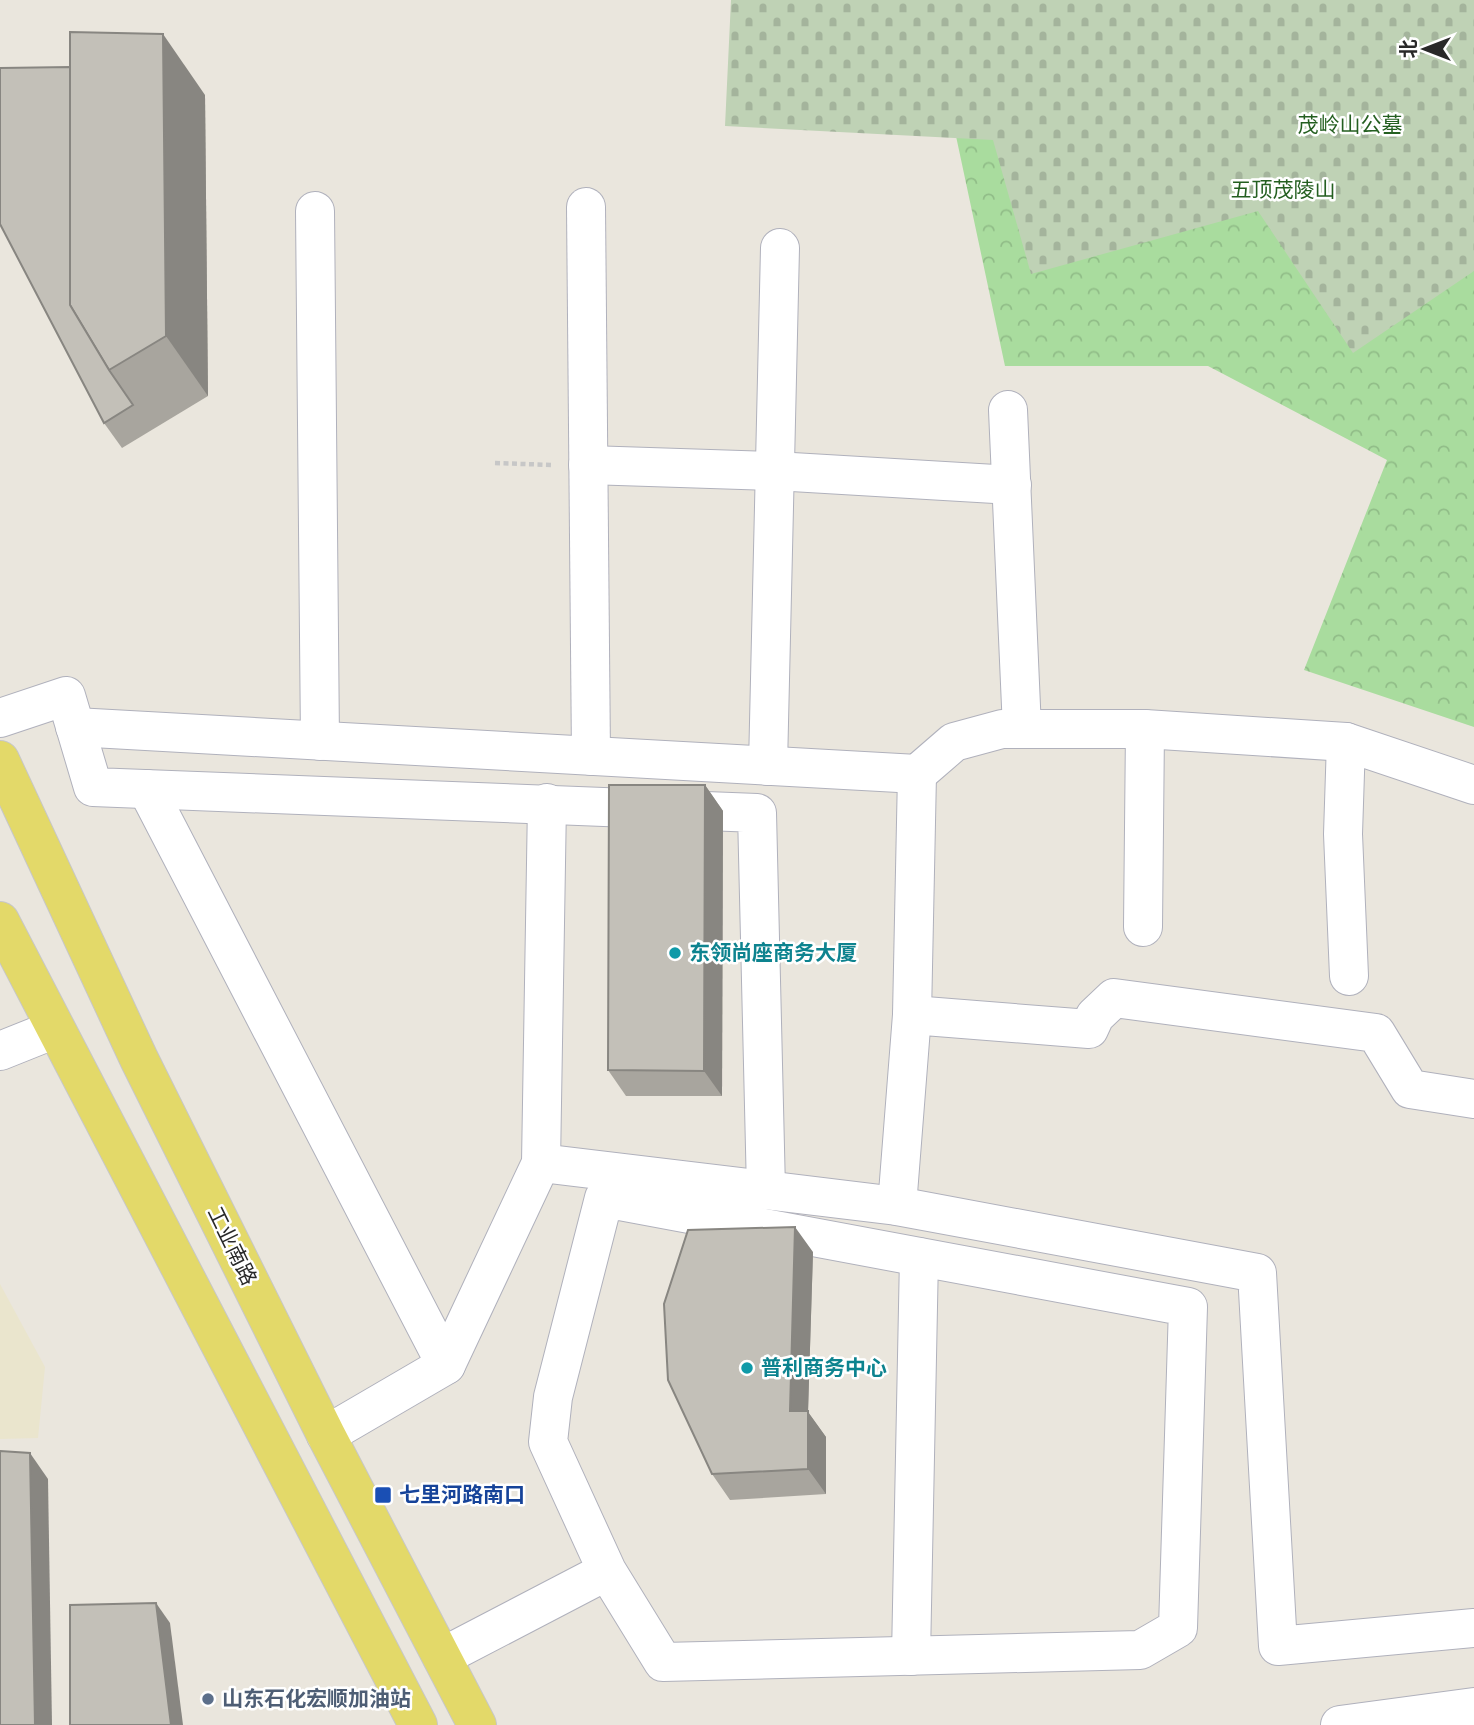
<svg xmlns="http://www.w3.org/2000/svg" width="1474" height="1725" font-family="Raleway,'Noto Sans SC',sans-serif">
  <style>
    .education { fill: #eae5cd }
    .forest { fill: url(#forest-crowns) }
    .cemetery { fill: url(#cemetery-stones) }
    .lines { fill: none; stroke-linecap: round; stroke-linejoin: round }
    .minor-casing { stroke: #b0b1bc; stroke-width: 40 }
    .major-casing { stroke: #c7c7c7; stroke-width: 40 }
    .path { stroke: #c7c7c7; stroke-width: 4.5; stroke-dasharray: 5 3.5; stroke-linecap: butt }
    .minor { stroke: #fff; stroke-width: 38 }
    .major { stroke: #e3d969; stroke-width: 38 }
    .wall { fill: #a8a59e }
    .shaded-wall { fill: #888681 }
    .building { fill: #c3c0b8; stroke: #888681; stroke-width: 2 }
    .culture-dot { fill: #0f9aa8; stroke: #fff; stroke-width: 2.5 }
    .transit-dot { fill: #1a4fb4; stroke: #fff; stroke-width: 2.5 }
    .service-dot { fill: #5c6f8a; stroke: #fff; stroke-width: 2.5 }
    .labels { text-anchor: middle; stroke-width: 5; stroke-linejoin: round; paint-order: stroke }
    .park-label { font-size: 21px; fill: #245f20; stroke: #fff }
    .culture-label { font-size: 21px; font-weight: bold; fill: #0d838f; stroke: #fff; text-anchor: start }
    .street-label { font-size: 21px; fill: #292929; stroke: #fff }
    .transit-label { font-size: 21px; font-weight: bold; fill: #164399; stroke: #fff; text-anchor: start }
    .service-label { font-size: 21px; font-weight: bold; fill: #4e5e75; stroke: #fff; text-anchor: start }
  </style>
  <defs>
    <pattern id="forest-crowns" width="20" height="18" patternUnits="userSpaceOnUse" patternTransform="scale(1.75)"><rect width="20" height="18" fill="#a9dc9e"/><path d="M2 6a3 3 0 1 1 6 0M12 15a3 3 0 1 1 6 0" fill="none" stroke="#91bd88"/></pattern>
    <pattern id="cemetery-stones" width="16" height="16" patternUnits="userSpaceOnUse" patternTransform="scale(1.75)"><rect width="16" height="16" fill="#bfd2b5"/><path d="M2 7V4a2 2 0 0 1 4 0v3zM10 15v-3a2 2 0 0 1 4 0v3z" fill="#a4b49c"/></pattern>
  </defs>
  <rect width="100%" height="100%" fill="#eae6dd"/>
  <!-- education -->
  <path class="education" d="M0,1284l45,83 -7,71 -38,1z"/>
  <!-- forest -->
  <path class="forest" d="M927,0h547v727l-170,-57 83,-210 -179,-94h-203z"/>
  <!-- cemetery -->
  <path class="cemetery" d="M731,0h743v271l-121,82 -95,-142 -227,63 -38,-134 -268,-14z"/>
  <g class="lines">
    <!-- minor casing -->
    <g class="minor-casing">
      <g id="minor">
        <path d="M586,207l5,549"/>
        <path d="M315,211l5,530"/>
        <path d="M1008,410l14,319"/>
        <path d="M588,465l187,6 237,14"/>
        <path d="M0,718l66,-22 27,91 664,26 9,377"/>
        <path d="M75,727l842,47 37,-32 48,-13h143l201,13 128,43"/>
        <path d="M1346,742l-3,92 6,142"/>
        <path d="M768,766l12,-518"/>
        <path d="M147,789l299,576"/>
        <path d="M1143,927l2,-198"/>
        <path d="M912,1015l5,-241"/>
        <path d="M0,1051l55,-22"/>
        <path d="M541,1163l356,43 360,67 21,373 196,-18"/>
        <path d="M897,1206l15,-191 177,14 6,-13 19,-18 262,35 34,56 64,10"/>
        <path d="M326,1435l120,-70 95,-202 6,-360"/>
        <path d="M911,1656l8,-399"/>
        <path d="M442,1657l165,-86 56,91 477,-12 38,-22 10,-321 -584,-109 -51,199 -5,45 59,129"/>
        <path d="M1340,1725l134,-18"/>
      </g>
    </g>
    <!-- major casing -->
    <g class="major-casing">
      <g id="major">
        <path d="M0,760l139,299 187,376 151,290"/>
        <path d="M0,921l418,804"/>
      </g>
    </g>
    <!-- path -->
    <path class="path" d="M495,463l58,2"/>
    <!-- minor -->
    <use href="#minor" class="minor"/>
    <!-- major -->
    <use href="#major" class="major"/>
  </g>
  <!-- wall -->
  <g class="wall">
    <path d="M205,95l3,301 -86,52 -18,-25 -104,-199z"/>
    <path d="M705,785l18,26 -1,285h-96l-18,-26z"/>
    <path d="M813,1252l-5,160 18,25v57l-96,6 -18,-26z"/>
  </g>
  <!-- shaded-wall -->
  <g class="shaded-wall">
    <path d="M163,34l42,61 3,301 -42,-60z"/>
    <path d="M705,785l18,26 -1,285 -18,-25z"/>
    <path d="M795,1227l18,25 -5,160 18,25v57l-18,-25 -18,-58z"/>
    <path d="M30,1453l18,26 4,246h-17z"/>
    <path d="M156,1603l14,20 13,102h-12z"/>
  </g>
  <!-- building -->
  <g class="building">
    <path d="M70,32l93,2 3,302 -57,34 -39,-65z"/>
    <path d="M70,67v238l39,65 24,35 -29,18 -104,-199v-156z"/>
    <path d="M609,785h96l-1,286 -96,-1z"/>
    <path d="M795,1227l-5,184h18v58l-96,5 -44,-94 -4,-76 24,-74z"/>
    <path d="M0,1451l30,2 5,272h-35z"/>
    <path d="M156,1603l15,122h-101v-120z"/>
  </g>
  <!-- markers -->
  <g class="culture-dot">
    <circle cx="675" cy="953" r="7"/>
    <circle cx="747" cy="1368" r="7"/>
  </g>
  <rect class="transit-dot" x="374" y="1486" width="18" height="18" rx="3.5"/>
  <circle class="service-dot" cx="208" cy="1699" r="7"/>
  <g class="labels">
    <!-- park labels -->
    <g class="park-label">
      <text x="1350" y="132">茂岭山公墓</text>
      <text x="1283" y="197">五顶茂陵山</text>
    </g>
    <!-- culture labels -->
    <g class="culture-label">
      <text x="689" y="960">东领尚座商务大厦</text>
      <text x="761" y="1375">普利商务中心</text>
    </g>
    <!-- street labels -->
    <g class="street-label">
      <text transform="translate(232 1246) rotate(64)" y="7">工业南路</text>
    </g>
    <!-- transit labels -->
    <g class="transit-label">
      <text x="399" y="1502">七里河路南口</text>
    </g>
    <!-- service labels -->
    <g class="service-label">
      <text x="222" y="1706">山东石化宏顺加油站</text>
    </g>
  </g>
  <!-- north arrow -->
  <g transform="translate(1425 49) rotate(270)" stroke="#ffffff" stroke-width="5" paint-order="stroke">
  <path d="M0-5L12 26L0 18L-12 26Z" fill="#292929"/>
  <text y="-10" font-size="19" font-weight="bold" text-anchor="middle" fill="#292929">北</text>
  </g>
</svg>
